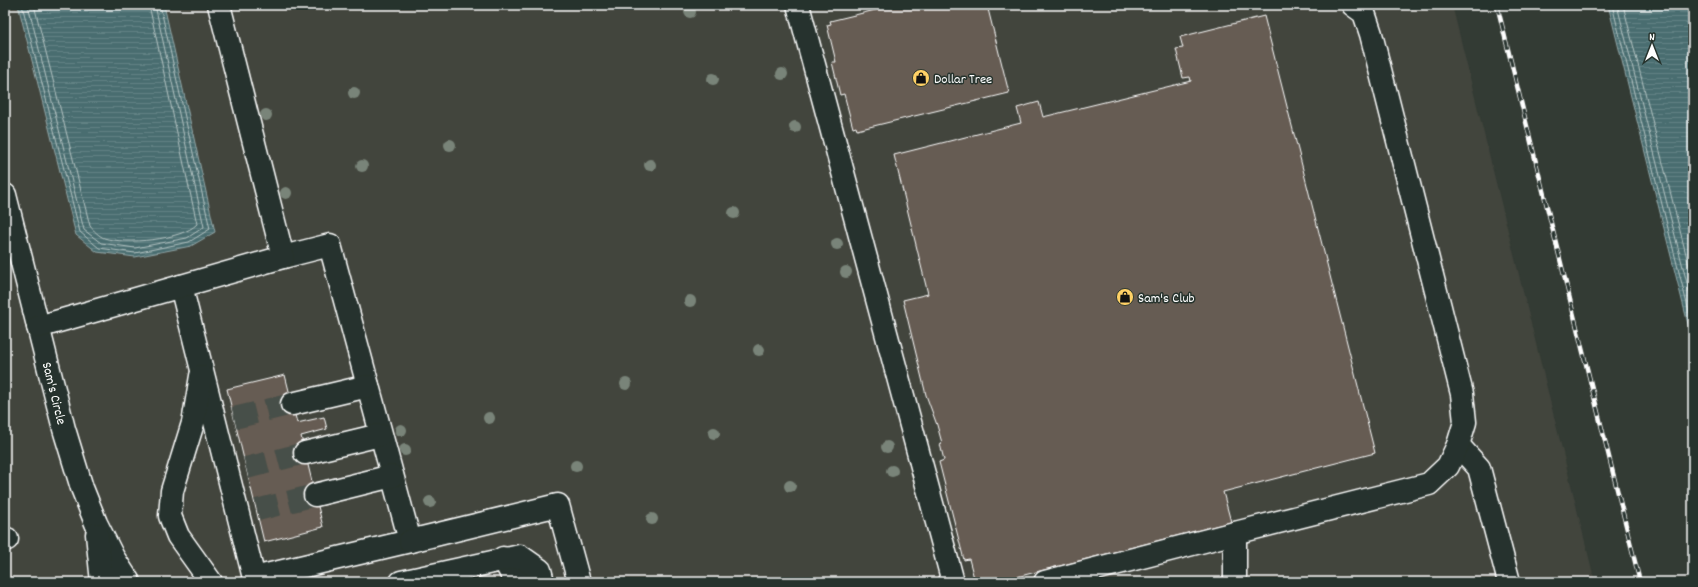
<svg xmlns="http://www.w3.org/2000/svg" width="1698" height="587" font-family="Dekko,sans-serif">
  <style>
    .built { fill: #42453d }
    .water { fill: url(#water-rules); stroke: #92a7a9 }
    .lines { fill: none; stroke-linecap: round; stroke-linejoin: round }
    .shore { stroke: #b6c5c5; stroke-width: 1 }
    .building { fill: #665b52; stroke: #fff }
    .minor-tunnel { stroke: #474f48; stroke-width: 22; stroke-dasharray: 22 11; stroke-linecap: butt }
    .minor-casing { stroke: #fff; stroke-width: 25 }
    .minor { stroke: #26332d; stroke-width: 22 }
    .rail-casing { stroke: #fff; stroke-width: 4.5 }
    .rail { stroke: #26332d; stroke-width: 3; stroke-dasharray: 9; stroke-linecap: butt }
    .tree { fill: #798479 }
    .labels { text-anchor: middle; stroke-width: 3; stroke-linejoin: round; paint-order: stroke }
    .poi-label { font-size: 14px; fill: #fff; stroke: #26332d; text-anchor: start }
    .street-label { font-size: 14px; fill: #fff; stroke: #26332d }
  </style>
  <defs>
    <pattern id="water-rules" width="6" height="5" patternUnits="userSpaceOnUse"><rect width="6" height="5" fill="#496d6f"/><path d="M0 2.5h6" fill="none" stroke="#648385"/></pattern>
  </defs>
  <rect width="100%" height="100%" fill="#333b34"/>
  <filter id="ink" filterUnits="userSpaceOnUse"><feTurbulence type="fractalNoise" baseFrequency=".025" numOctaves="2"/><feDisplacementMap in="SourceGraphic" scale="8" xChannelSelector="R" yChannelSelector="G"/><feConvolveMatrix kernelMatrix="1 2 1 2 8 2 1 2 1" color-interpolation-filters="sRGB"/></filter>
  <g filter="url(#ink)">
    <!-- built -->
    <path class="built" d="M5,5h1447l143,577h-1590z"/>
    <!-- water -->
    <g class="water">
      <path d="M18,5h146l51,227 -24,14 -56,11 -38,-5 -21,-17z"/>
      <path d="M1608,5h85v339z"/>
    </g>
    <g class="lines">
      <!-- shore -->
      <g class="shore">
        <path d="M22,5l58,227 19,16 36,5 54,-11 21,-13 -50,-224"/>
        <path d="M28,5l56,225 17,13 34,5 52,-10 17,-11 -49,-222"/>
        <path d="M34,5l56,221c3,4 9,10 14,12 21,7 78,2 93,-14l-48,-219"/>
        <path d="M1612,5l81,323"/>
        <path d="M1617,5l76,302"/>
        <path d="M1623,5l70,277"/>
      </g>
    </g>
    <!-- building -->
    <g class="building">
      <path d="M896,5h91l22,88 -152,37 -1,-3 -3,1 -9,-34 -4,1 -8,-33h4l-9,-37 4,-1 -1,-3z"/>
      <path d="M1264,16l111,437 -152,39 8,30 -234,60h-22l-6,-23 -5,1 -25,-98 5,-2 -4,-16 2,-1 -5,-18 -11,-30 -23,-95 25,-6 -34,-139 127,-32 -4,-15 22,-6 4,15 148,-36 -1,-4 -7,1 -7,-29 7,-1 -3,-11z"/>
      <path d="M285,375l12,48 27,-6 3,12 -26,7 22,91 -59,15 -37,-153z"/>
    </g>
    <g class="lines">
      <!-- minor-tunnel -->
      <g class="minor-tunnel">
        <path d="M234,418l58,-14"/>
        <path d="M246,468l59,-15"/>
        <path d="M257,510l58,-15"/>
      </g>
      <!-- minor casing -->
      <g class="minor-casing">
        <g id="minor">
          <path d="M798,5l155,577"/>
          <path d="M5,195l59,234 18,59 14,35 17,34 16,25"/>
          <path d="M181,286l73,292 156,-37 -80,-296 -47,12"/>
          <path d="M38,327l245,-70 -64,-252"/>
          <path d="M201,376l-8,47 -21,68 -2,25 8,20 33,46"/>
          <path d="M292,404l76,-18"/>
          <path d="M1458,445l21,23 30,114"/>
          <path d="M305,453l75,-18"/>
          <path d="M315,495l77,-19"/>
          <path d="M1235,533l194,-49 19,-18 10,-21 7,-23 -3,-28 -91,-360 -7,-21 -11,-8"/>
          <path d="M97,534l5,48"/>
          <path d="M5,539h2"/>
          <path d="M410,541l148,-36 21,77"/>
          <path d="M503,558l8,15 13,9"/>
          <path d="M401,582l119,-26 20,14 3,12"/>
          <path d="M1045,582l190,-49v45l-1,4"/>
        </g>
      </g>
      <!-- minor -->
      <use href="#minor" class="minor"/>
      <!-- rail casing -->
      <g class="rail-casing">
        <path id="rail" d="M1497,5l143,577"/>
      </g>
      <!-- rail -->
      <use href="#rail" class="rail"/>
    </g>
    <!-- trees -->
    <g class="tree">
      <circle cx="690" cy="12" r="6"/>
      <circle cx="782" cy="74" r="6"/>
      <circle cx="713" cy="79" r="6"/>
      <circle cx="354" cy="93" r="6"/>
      <circle cx="266" cy="115" r="6"/>
      <circle cx="795" cy="127" r="6"/>
      <circle cx="450" cy="145" r="6"/>
      <circle cx="650" cy="165" r="6"/>
      <circle cx="362" cy="166" r="6"/>
      <circle cx="286" cy="193" r="6"/>
      <circle cx="734" cy="213" r="6"/>
      <circle cx="837" cy="244" r="6"/>
      <circle cx="846" cy="272" r="6"/>
      <circle cx="690" cy="301" r="6"/>
      <circle cx="759" cy="350" r="6"/>
      <circle cx="626" cy="384" r="6"/>
      <circle cx="489" cy="418" r="6"/>
      <circle cx="401" cy="430" r="6"/>
      <circle cx="714" cy="433" r="6"/>
      <circle cx="887" cy="447" r="6"/>
      <circle cx="405" cy="450" r="6"/>
      <circle cx="576" cy="466" r="6"/>
      <circle cx="892" cy="471" r="6"/>
      <circle cx="790" cy="486" r="6"/>
      <circle cx="430" cy="502" r="6"/>
      <circle cx="652" cy="519" r="6"/>
    </g>
  </g>
  <!-- icons -->
  <defs>
    <g id="shop-disc" transform="scale(0.9)"><circle r="9.5" fill="#ffd166" stroke="#26332d"/><path d="M-5-2.5h2.3a2.7 3.5 0 0 1 5.4 0H5L5.5 6h-11ZM-1.5-2.5h3a1.5 2.3 0 0 0-3 0Z" fill="#111"/></g>
  </defs>
  <g fill-rule="evenodd">
    <use href="#shop-disc" x="921" y="78"/>
    <use href="#shop-disc" x="1125" y="297"/>
  </g>
  <g class="labels">
    <!-- poi labels -->
    <g class="poi-label">
      <text x="934" y="83">Dollar Tree</text>
      <text x="1138" y="302">Sam's Club</text>
    </g>
    <!-- street labels -->
    <g class="street-label">
      <text transform="translate(55 393) rotate(76)" y="5">Sam's Circle</text>
    </g>
  </g>
  <!-- margin -->
  <rect width="1698" height="587" fill="none" stroke="#26332d" stroke-width="20"/>
  <rect x="10" y="10" width="1678" height="567" fill="none" stroke="#fff" stroke-width="1.5" filter="url(#ink)"/>
  <!-- north arrow -->
  <g transform="translate(1652 46)" stroke="#26332d" stroke-width="3" paint-order="stroke">
  <path d="M0-3L7 15L0 10L-7 15Z" fill="#ffffff"/>
  <text y="-6" font-size="11" font-weight="bold" text-anchor="middle" fill="#ffffff">N</text>
  </g>
</svg>
